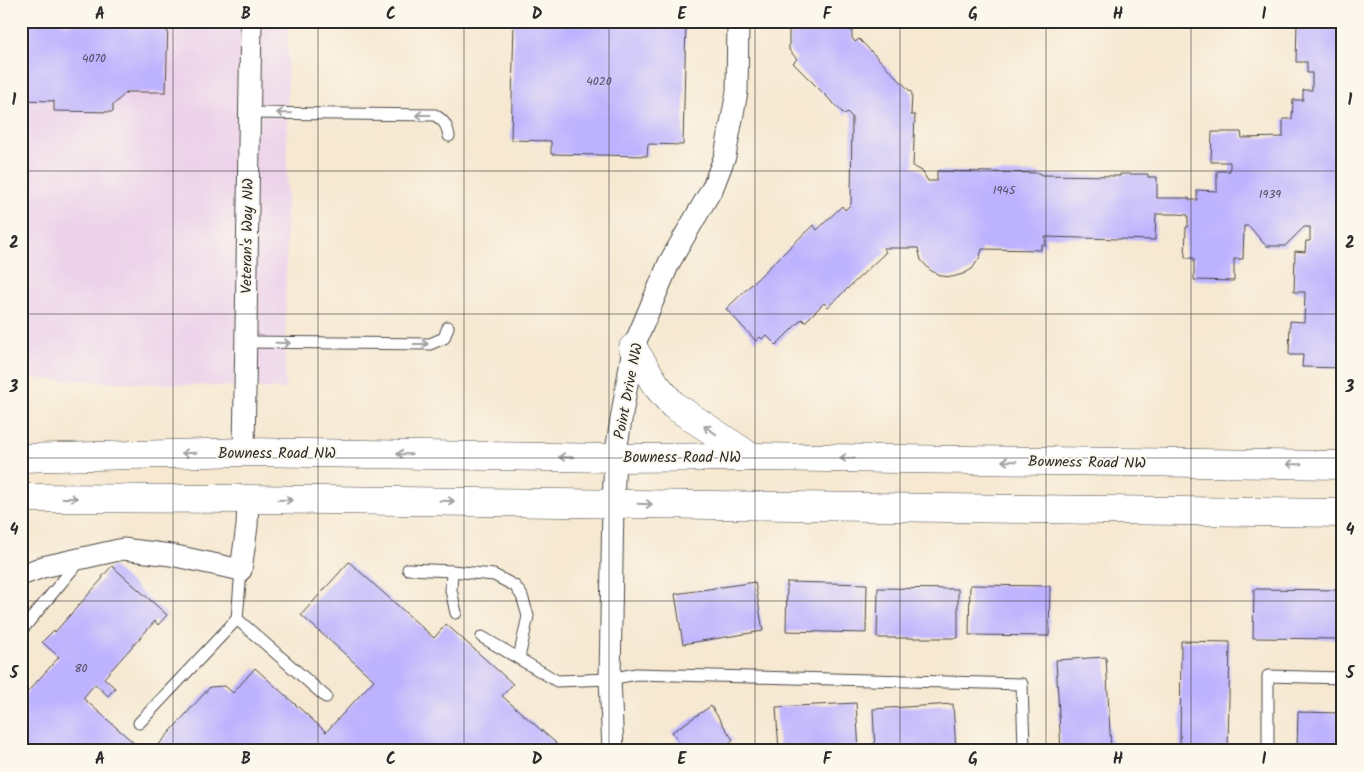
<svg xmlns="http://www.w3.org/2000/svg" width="1364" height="772" font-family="Kalam,sans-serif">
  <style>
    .built { fill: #ecd1ea }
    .building { fill: #bdb2fe }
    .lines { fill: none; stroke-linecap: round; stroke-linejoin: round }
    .service-casing { stroke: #494744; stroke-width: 13 }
    .minor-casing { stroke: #494744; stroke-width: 23 }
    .secondary-casing { stroke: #494744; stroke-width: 29 }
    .service { stroke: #fff; stroke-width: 11 }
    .minor { stroke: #fff; stroke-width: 21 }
    .secondary { stroke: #fff; stroke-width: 28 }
    .oneway { stroke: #a0a0a0 }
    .grid { fill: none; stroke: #2b2b2b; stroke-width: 1; stroke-opacity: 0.55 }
    .labels { text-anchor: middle; stroke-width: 4; stroke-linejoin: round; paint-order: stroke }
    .number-label { font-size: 12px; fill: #504d60 }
    .street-label { font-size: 15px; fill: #2b2b2b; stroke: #fbf7ec }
    .neatline { fill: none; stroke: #2b2b2b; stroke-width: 2 }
    .grid-label { font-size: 16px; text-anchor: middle; font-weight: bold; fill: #2b2b2b }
  </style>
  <rect width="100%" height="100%" fill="#fbf7ec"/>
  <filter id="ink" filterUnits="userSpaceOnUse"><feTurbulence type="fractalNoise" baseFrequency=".02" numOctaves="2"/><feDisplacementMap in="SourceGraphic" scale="10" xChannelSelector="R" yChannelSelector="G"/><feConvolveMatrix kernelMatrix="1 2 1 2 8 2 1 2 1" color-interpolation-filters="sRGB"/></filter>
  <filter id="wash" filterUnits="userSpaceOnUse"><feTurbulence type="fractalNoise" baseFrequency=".0096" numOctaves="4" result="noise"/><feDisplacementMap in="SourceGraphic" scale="20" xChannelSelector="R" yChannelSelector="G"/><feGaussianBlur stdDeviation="1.12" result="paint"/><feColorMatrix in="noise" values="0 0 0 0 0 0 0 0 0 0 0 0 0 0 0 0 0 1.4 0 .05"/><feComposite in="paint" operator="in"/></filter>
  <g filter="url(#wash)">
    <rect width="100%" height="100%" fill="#f6e8d1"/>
    <!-- built -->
    <path class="built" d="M21,21h267l-3,368 -264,-11z"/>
    <g id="blocks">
      <!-- building -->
      <g class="building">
        <path d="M21,21h42v3l64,1v-4h41l-2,71h-39l-14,13v7l-59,-1v-10l-33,-1z"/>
        <path d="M514,21h172l-3,124 -35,-1 -1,12 -96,-2v-13l-40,-1z"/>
        <path d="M789,21h63v17l3,4 4,-3 53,54 -1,22h4l-2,51 9,5 6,10h9v-10h2l101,2v2l80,1v-2h28v3h9v21h32v2h8v-10l20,1v-20h13v-9h-19l1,-30h29l1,6 41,-1v-18h9l1,-19h10v-10h9v-17h-5v-11h-11l1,-40 46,-1v347l-41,-1 1,-12h-14l1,-34 14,1 1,-30h-11l1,-41 10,1 1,-11h4v-14h-6l-19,19h-19l-17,-20h-5l-1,33h-9v22l-40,-1v-22h-9l1,-31h2v-12l-10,-1h-22l-1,26 -110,-3 1,8h-5v5l-59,-1 -2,8 -8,12 -9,5 -11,3 -11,-1 -11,-6 -9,-10 -3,-12h-35l3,4 -58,55 -4,-4 -19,19 -3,-3 -26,26 -10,-10 -4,4 -2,-2 -4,4 -30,-32 87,-84 4,5 25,-24 3,4 6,-6 1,-87 -5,-5 -2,3 -52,-52 4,-4 -8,-9z"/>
        <path d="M349,562l85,76 12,-14 67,60 -11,12 54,47 -7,8h-396l57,-64 15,-1 8,7 22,-25 71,64 48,-52 -73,-65z"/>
        <path d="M112,566l55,49 -9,10 -3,-4 -51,57 11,10 -7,8 -13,-12 -12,14 60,53h-122v-52l38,-42 -17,-15 12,-12 1,2 48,-54 -1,-1z"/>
        <path d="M755,582l8,49 -80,13 -8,-50z"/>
        <path d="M787,582l80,2 -1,49 -80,-2z"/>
        <path d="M970,585l80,1 -1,50 -80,-1z"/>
        <path d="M878,588l80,1v49h-81z"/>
        <path d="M1254,589l89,1v49l-90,-1z"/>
        <path d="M1181,641l49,1 -2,109h-48z"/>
        <path d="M1106,657l5,94h-50l-5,-91z"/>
        <path d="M856,703l3,48h-80l-3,-44z"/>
        <path d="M953,704l3,47h-81l-2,-42z"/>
        <path d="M711,706l22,34 -11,7 2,4h-39l-13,-19z"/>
        <path d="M1298,712l45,1v38h-46z"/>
      </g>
    </g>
  </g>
  <g filter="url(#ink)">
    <use href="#blocks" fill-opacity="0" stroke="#494744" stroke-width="1"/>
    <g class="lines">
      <!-- service casing -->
      <g class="service-casing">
        <g id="service">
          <path d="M250,113l185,2c9,6 12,10 14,21"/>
          <path d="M246,342l184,2 14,-6 4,-11"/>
          <path d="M408,569l44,2 -1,19 5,23"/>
          <path d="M452,571l42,4 21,11 7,10 6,20 -9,42"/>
          <path d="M237,619l89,78"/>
          <path d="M21,631l59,-71"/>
          <path d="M482,637l75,44 53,-2 26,-5 386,10 2,64"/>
          <path d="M139,723l98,-104 4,-49"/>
          <path d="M1268,751v-75l75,2"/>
        </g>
      </g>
      <!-- minor casing -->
      <g class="minor-casing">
        <g id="minor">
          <path d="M244,452l7,-431"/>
          <path d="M21,575l22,-8 80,-18 48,6 70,15 6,-44 1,-27"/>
          <path d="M613,751l-3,-72 3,-176 2,-45 6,-38 12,-72 36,-85 44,-76 12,-31 12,-64 1,-71"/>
        </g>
      </g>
      <!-- secondary casing -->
      <g class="secondary-casing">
        <g id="secondary">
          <path d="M633,348l23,37 17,20 78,52"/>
          <path d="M21,458l223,-6 371,6 136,-1 592,8"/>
          <path d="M21,498l227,1 1095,14"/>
        </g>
      </g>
      <!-- service -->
      <use href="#service" class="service"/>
      <!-- minor -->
      <use href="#minor" class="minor"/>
      <!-- secondary -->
      <use href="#secondary" class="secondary"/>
    </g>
    <!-- one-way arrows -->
    <defs><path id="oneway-shaft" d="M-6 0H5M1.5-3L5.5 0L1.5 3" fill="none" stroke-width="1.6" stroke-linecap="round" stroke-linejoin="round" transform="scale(1.25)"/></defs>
    <g class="oneway">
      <use href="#oneway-shaft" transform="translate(284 113) rotate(-179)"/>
      <use href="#oneway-shaft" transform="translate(423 115) rotate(180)"/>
      <use href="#oneway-shaft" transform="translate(283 343) rotate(1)"/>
      <use href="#oneway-shaft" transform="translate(421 344)"/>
      <use href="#oneway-shaft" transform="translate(710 430) rotate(-146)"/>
      <use href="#oneway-shaft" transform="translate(189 453) rotate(178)"/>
      <use href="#oneway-shaft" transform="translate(404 454) rotate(-179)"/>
      <use href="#oneway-shaft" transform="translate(566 457) rotate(-179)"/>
      <use href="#oneway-shaft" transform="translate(847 458) rotate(-179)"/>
      <use href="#oneway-shaft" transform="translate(1009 461) rotate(-179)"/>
      <use href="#oneway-shaft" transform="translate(1294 464) rotate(-179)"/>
      <use href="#oneway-shaft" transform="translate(70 498)"/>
      <use href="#oneway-shaft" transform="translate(285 500) rotate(1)"/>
      <use href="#oneway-shaft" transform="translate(447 501) rotate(1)"/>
      <use href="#oneway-shaft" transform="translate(645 504) rotate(2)"/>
    </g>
  </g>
  <!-- grid -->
  <path class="grid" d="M173,21v730M318,21v730M464,21v730M609,21v730M755,21v730M900,21v730M1046,21v730M1191,21v730M21,171h1322M21,314h1322M21,458h1322M21,601h1322"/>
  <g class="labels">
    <!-- number labels -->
    <g class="number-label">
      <text x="94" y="62">4070</text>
      <text x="599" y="85">4020</text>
      <text x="1004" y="194">1945</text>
      <text x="1270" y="198">1939</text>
      <text x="81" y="672">80</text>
    </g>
    <!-- street labels -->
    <g class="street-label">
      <text transform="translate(247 236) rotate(-89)" y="5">Veteran's Way NW</text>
      <text transform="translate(628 391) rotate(-79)" y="5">Point Drive NW</text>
      <text x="277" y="458">Bowness Road NW</text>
      <text x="682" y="462">Bowness Road NW</text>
      <text transform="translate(1087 462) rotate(1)" y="5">Bowness Road NW</text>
    </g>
  </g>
  <!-- margin -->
  <rect width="1364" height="772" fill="none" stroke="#fbf7ec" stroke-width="55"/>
  <rect x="28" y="28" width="1308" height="716" class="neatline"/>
  <g class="grid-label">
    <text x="100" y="19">A</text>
    <text x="246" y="19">B</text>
    <text x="391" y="19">C</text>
    <text x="537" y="19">D</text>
    <text x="682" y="19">E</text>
    <text x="827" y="19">F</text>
    <text x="973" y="19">G</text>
    <text x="1118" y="19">H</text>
    <text x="1264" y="19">I</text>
    <text x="14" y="105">1</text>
    <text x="1350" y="105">1</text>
    <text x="14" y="248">2</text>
    <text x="1350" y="248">2</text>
    <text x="14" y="392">3</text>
    <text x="1350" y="392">3</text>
    <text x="14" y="535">4</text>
    <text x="1350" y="535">4</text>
    <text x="14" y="678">5</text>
    <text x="1350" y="678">5</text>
    <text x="100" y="764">A</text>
    <text x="246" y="764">B</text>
    <text x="391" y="764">C</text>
    <text x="537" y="764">D</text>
    <text x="682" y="764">E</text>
    <text x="827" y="764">F</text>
    <text x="973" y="764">G</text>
    <text x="1118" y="764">H</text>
    <text x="1264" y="764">I</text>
  </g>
</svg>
